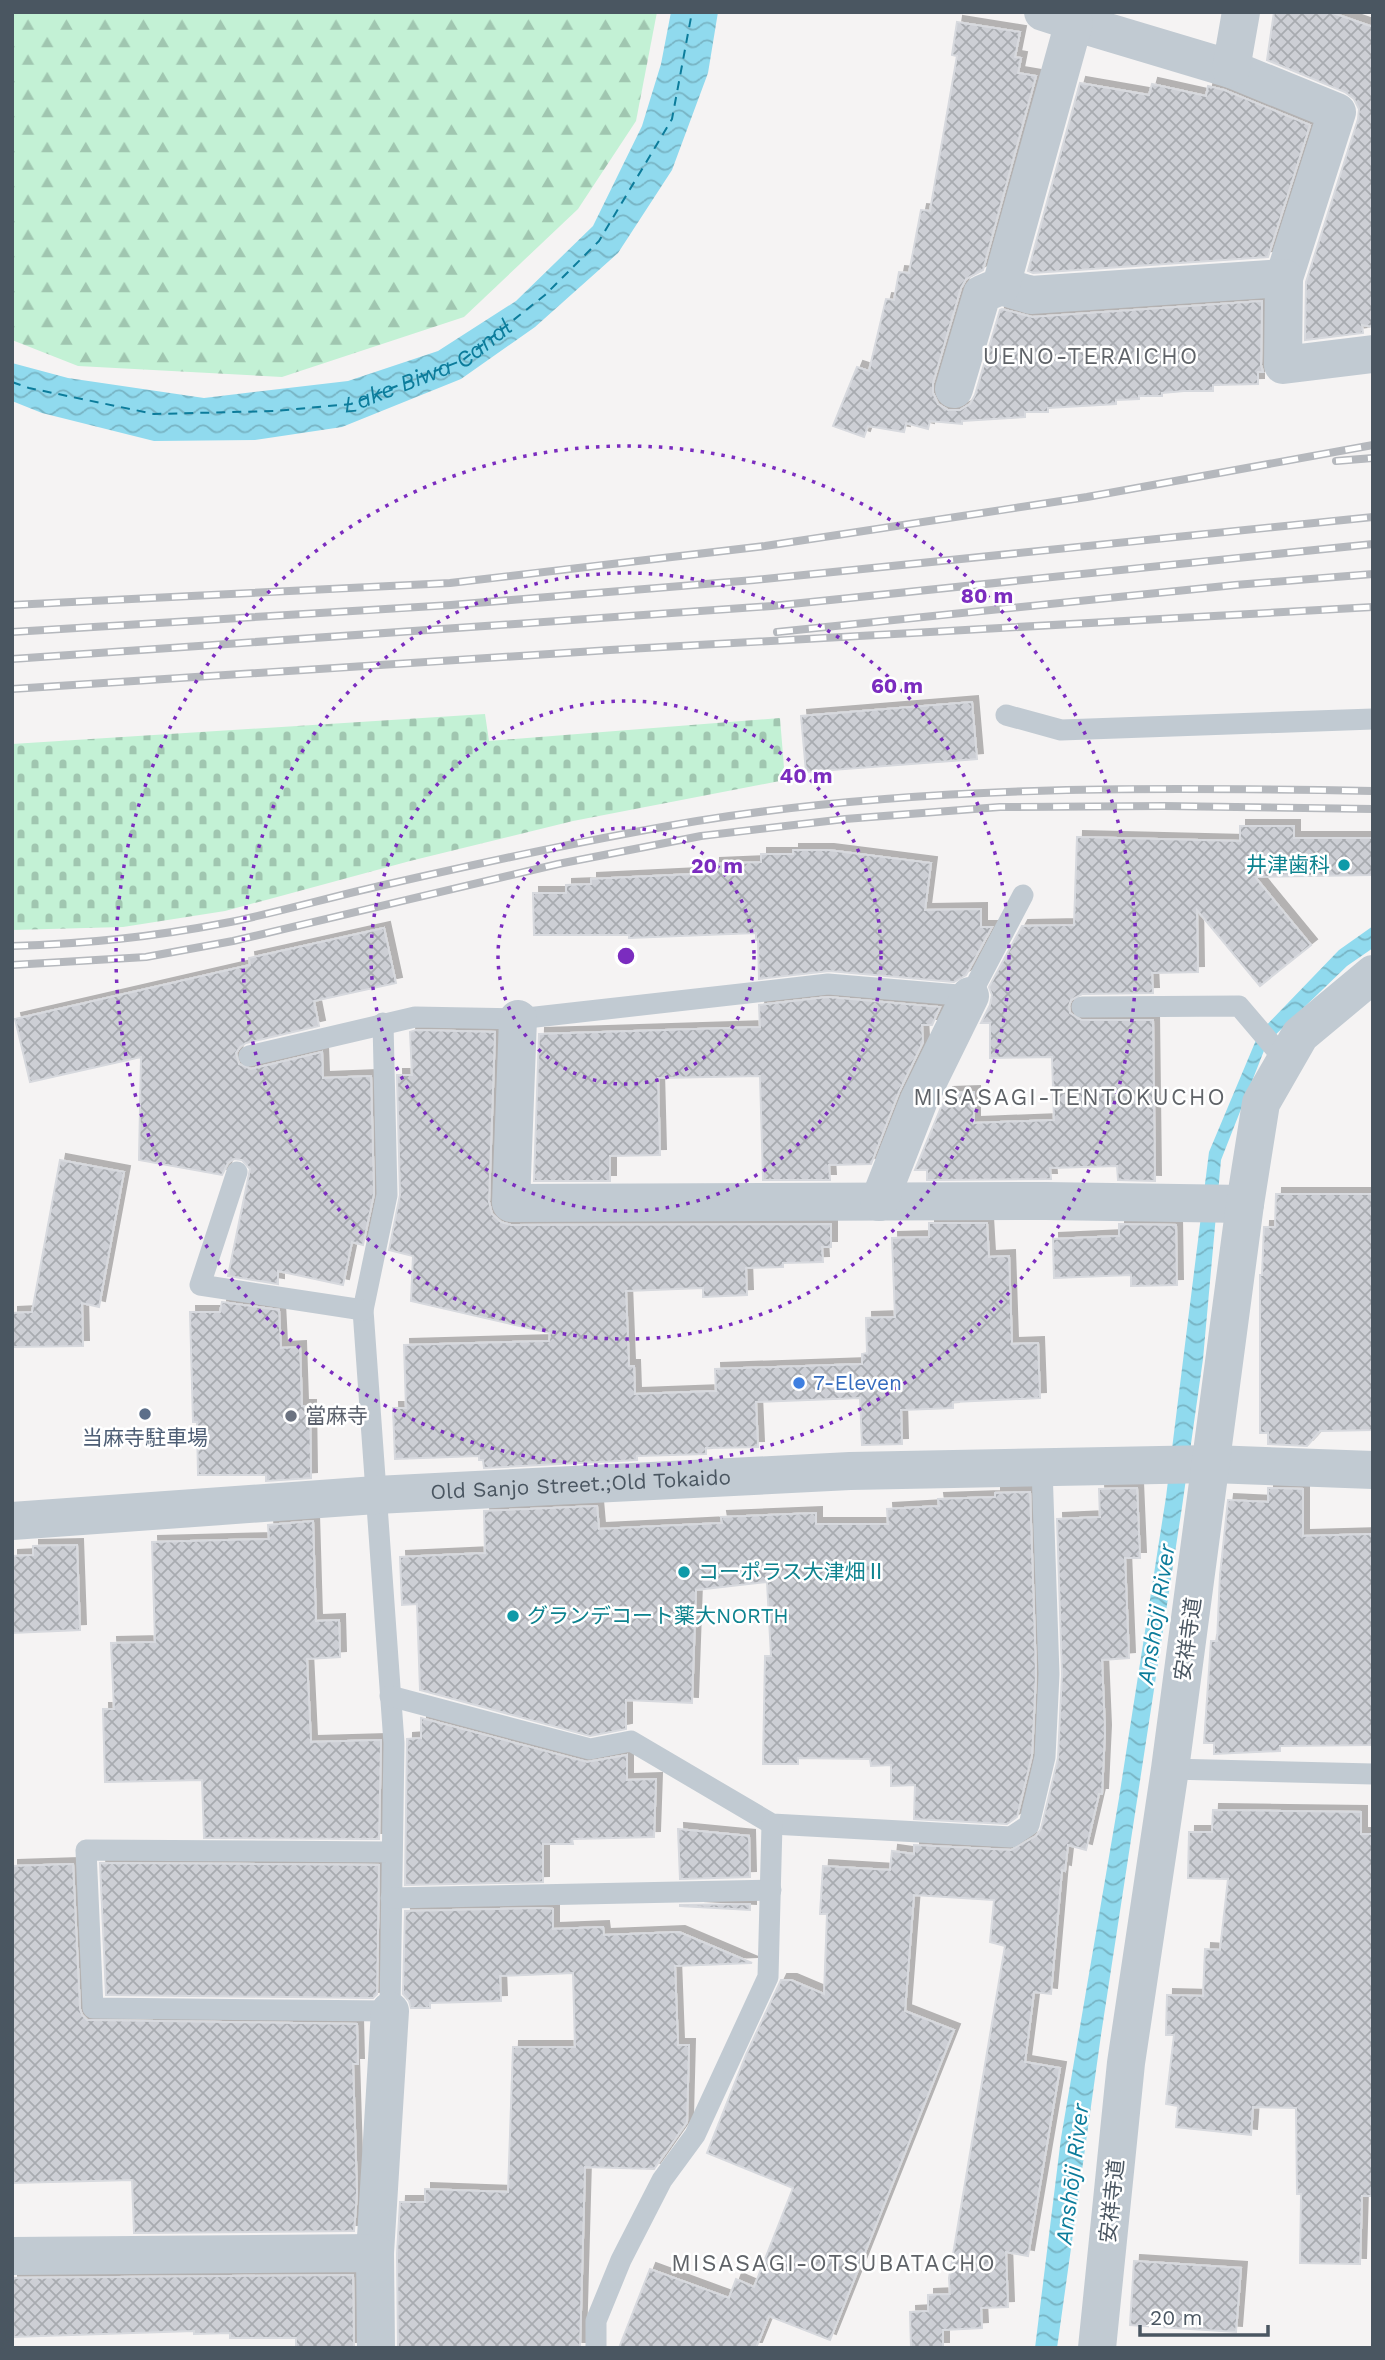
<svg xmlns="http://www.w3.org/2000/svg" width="1385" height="2360" font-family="'Work Sans','Noto Sans JP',sans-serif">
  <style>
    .forest { fill: url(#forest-firs) }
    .cemetery { fill: url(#cemetery-stones) }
    .water { fill: url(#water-waves) }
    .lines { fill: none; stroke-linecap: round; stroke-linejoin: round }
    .ferry { stroke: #0c7c9b; stroke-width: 2; stroke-dasharray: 9 7; stroke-linecap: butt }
    .building { fill: url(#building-cross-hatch); stroke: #d7d9de; stroke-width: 2; filter: url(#shadow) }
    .service { stroke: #c1cad2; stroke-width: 21 }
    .minor { stroke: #c1cad2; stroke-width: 38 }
    .rail-casing { stroke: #b5b8bd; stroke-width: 8 }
    .rail { stroke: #fff; stroke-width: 5; stroke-dasharray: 16; stroke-linecap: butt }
    .ring { fill: none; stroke: #7b2cbf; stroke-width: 3.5; stroke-dasharray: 3.5 7 }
    .culture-dot { fill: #0f9aa8; stroke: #fff; stroke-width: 2.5 }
    .shop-dot { fill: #3f7fe0; stroke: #fff; stroke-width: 2.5 }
    .service-dot { fill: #5c6f8a; stroke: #fff; stroke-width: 2.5 }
    .worship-dot { fill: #6b7280; stroke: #fff; stroke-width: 2.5 }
    .labels { text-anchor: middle; stroke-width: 5; stroke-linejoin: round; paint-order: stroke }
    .culture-label { font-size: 21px; fill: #0d838f; stroke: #fff; text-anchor: start }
    .shop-label { font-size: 21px; fill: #366cbe; stroke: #fff; text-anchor: start }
    .worship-label { font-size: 21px; fill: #5b616d; stroke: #fff; text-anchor: start }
    .service-label { font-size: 21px; fill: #4e5e75; stroke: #fff }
    .street-label { font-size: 21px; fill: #4a5661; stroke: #fff }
    .neighbourhood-label { font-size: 23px; letter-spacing: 2px; fill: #5f6368; stroke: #fff }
    .water-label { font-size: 23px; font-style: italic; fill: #0c7c9b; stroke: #fff }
    .centre { fill: #7b2cbf; stroke: #fff; stroke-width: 3.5 }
    .ring-label { font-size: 21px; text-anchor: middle; font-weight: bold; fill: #7b2cbf; stroke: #fff; stroke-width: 5; stroke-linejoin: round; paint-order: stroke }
  </style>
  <defs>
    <pattern id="forest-firs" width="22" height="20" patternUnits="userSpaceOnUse" patternTransform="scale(1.75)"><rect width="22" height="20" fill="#c3f1d5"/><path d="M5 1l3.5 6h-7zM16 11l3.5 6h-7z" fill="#a0c6b0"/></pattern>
    <pattern id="cemetery-stones" width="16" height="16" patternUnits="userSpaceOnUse" patternTransform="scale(1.75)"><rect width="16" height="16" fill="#c3f1d5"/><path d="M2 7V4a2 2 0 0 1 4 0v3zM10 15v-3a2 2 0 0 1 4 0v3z" fill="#a0c6b0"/></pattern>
    <pattern id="water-waves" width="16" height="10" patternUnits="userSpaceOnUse" patternTransform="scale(1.75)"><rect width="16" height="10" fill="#90daee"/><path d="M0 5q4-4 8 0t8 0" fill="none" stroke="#78b4c4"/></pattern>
    <pattern id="building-cross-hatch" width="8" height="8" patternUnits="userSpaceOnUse" patternTransform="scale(1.75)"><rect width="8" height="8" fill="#cdcfd5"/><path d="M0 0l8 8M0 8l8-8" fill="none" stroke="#a8abb0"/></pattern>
    <filter id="shadow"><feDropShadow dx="6" dy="-6" stdDeviation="0" flood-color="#0004"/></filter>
  </defs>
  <rect width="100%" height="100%" fill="#f5f3f3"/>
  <!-- forest -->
  <path class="forest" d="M12,12h645l-21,109 -58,88 -114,108 -182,60 -204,-11 -66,-26z"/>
  <!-- cemetery -->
  <path class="cemetery" d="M485,714l4,27 291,-23 5,62 -212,41 -163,40 -185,50 -102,16 -111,3v-186z"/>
  <!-- water -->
  <g class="water">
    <path d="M671,12h47l-10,61 -36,97 -54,83 -83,74 -74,52 -119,48 -87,13 -101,1 -112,-28 -30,-12v-38l56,15 136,20 144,-17 90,-30 78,-50 77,-75 49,-100 19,-62z"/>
    <path d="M1373,926v22l-26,18 -80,77 -46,117 -18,199 -21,148 -81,528 -44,313h-22l26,-210 58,-340 47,-301 43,-345 50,-119 80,-83z"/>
  </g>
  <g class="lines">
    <!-- ferry -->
    <path class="ferry" id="s1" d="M12,382l17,6 125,26 121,-3 76,-7 112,-44 82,-65 54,-54 73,-122 20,-107"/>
  </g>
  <!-- building -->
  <g class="building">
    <path d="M1274,12h56l43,15v300l-11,-2 1,8 -58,7 1,-58 52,-163 1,-10 -5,-10 -9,-7 -78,-32z"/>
    <path d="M957,22l63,10 -5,25 6,1 -3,15 18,3 -53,194 -17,9 -5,9 -28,95v10l5,11 10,6h12l10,-6 5,-9 25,-85 2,-1 30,8 230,-16 -1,64 2,7h-5v12l-45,1v6h-29l-22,2v3h-23v3l-23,1v4l-68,4v4h-23v5l-63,4v3l-32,-3 -2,8 -22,-6 -2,9 -36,-6 -4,11 -31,-11 24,-59 12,4 17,-72 8,1 5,-28 10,1 12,-63 9,1 27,-155 -5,-1z"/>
    <path d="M1080,83l69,12 3,-11 54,12 2,-10 16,4 86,35 -42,132 -235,16 -5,-2z"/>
    <path d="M972,702l5,57 -171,13 -5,-56z"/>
    <path d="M1240,826h54v12h79l-1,37 -117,2 56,68 -51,41 -63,-76 1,62 -46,1 1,20 -71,1 -11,6 -2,6 1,7 11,7h72l2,161 -37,-1 -1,-14 -67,2 1,11 -124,1v-10h-12l32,-77 27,-1v31l80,-3 -2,-63 -62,1v-35h-9l9,-18 2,-10 -3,-8 33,-61 52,-1 3,-88 163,4z"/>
    <path d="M793,850h35l103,13 -6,47 56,-1v18h11l-26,48 -12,7 -125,-11 -70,8 -1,-40 -2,1v-7l-127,5v-3h-95l-1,-42h33v-8l25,-1v-5l123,-6v-9l47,-2v-8h32z"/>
    <path d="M384,928l12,55 -82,18 5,25 -73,17 -6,4 -4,6 3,11 12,5 71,-17 1,26 48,-2 3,118 -11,51 -11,-3 -9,43 -65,-14v13l-50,-8 22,-107 -8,-9 -8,-1 -6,4 -6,12 -83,-15 2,-103 -111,25 -15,-63 235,-54 -1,-7z"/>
    <path d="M828,997l112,10 -8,18h-10l1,17 -24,50 -28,72 -42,1 1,15h-67l-3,-104 -102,2 2,77 -50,1v25h-76l5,-147 221,-7 -1,-22z"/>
    <path d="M416,1030l79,2 -6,170 3,12 9,8 10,3 320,-1v23h-9l1,15 -40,1v4l-37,1 1,27 -44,2v-9l-77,3 3,75h5l1,28 81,-3 -1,-22 147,-5v-10l5,-1 -1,-35 29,-1 -3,-79 37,-1v-14h58l2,34 20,-1 3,88 26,-1 2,55 -87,4v6l-52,2 1,34 -40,1 -2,-47 -104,4 2,45 -52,1v6l-69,2v4l-153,8 -1,-8h-4v-4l-84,3 -2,-51h13l-2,-63 145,-4 1,-8 -139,-32 2,-45 -24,-6 11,-55 -3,-120h15l-2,-43z"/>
    <path d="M60,1160l64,12 -25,135 -17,-4 1,43 -71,1v-34l20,-1z"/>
    <path d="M1276,1194h97v236l-53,1 -13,15 -39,-2v-11h-8v-158h2l2,-48h11z"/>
    <path d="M1119,1224l57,1 1,60 -46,1v-11l-77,3 -1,-39 66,-3z"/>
    <path d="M222,1302l57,8 2,38 19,-1 2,59h8l1,72 -45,3v-6h-68l-1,-53h-4l-3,-110h30z"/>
    <path d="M1137,1488l3,70h-15l4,100 -27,2 3,71 -3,63h-3l-13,56 -18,-5 -3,26 -3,-1 -11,124 -17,-2 -9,70 35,6 -32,188 -22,-4 2,55 -27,1 1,20 -39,2v18h-32l-1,-36 18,-1v-16l22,-1 -1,-16 56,-332 -15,-4 4,-42 -80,-5 -9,116 49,19 -124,310 -61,-24 -13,32h-137l31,-79 79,29 7,-19 18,8 39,-99 -86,-35 39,-98 35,-75h10l33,14 3,-80h-7l3,-48 67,4 2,-19 22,3v-9l97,5 25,-14 5,-7 17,-71 4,-84 -5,-155 43,-2 -1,-28z"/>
    <path d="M1268,1488l35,1v47l70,-2v211l-93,1v5l-66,3v-11h-10l7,-102h6l3,-66 8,-75 40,2z"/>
    <path d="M1030,1492l6,182 -4,81 -15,62 -10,7 -93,-5 1,-34 -24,1v-21l-20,1 -1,-7 -72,-1v6h-35l2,-108h6l-4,-74 -71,8 -4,113 -66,-3v29l-36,7 -170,-46 -3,-86 -15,1 -2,-48 85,-4 -1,-42 113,-5 2,23 123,-6 -1,-6 95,-4v11h72l-1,-15 52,-3 -1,-7 57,-2v-4z"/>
    <path d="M313,1521l3,100 23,-1 1,37 -33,2 4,83 70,-2 -2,99 -175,-1 -2,-58 -97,2 -2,-73h11l-3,-66 44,-1 -3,-100 117,-3 -1,-14z"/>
    <path d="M77,1545l3,85 -68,3v-77l21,-1v-9z"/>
    <path d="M421,1718l166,44 40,-7v25l29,-1 -2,58 -82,2 1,5h-30v38l-138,3 2,-146 14,-1z"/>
    <path d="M1213,1810l148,2v22h12v362h-11l-2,68 -60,-1 1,-69h-4l-1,-86 -43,-1 -2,28 -75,-8 2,-21 -12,-2 8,-69h-8l1,-40 36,1 2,-47 15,1 8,-71 -40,-1 1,-46h23z"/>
    <path d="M678,1829l71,7 1,41 -70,2z"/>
    <path d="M100,1863l279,2 -2,129 -4,4 -267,-3z"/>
    <path d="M73,1864l7,145 2,6 5,5 270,4 1,40h-5l4,129 -3,38 -220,2 -2,-53 -120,3v-317z"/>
    <path d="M750,1904v6l-70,-4v-1z"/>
    <path d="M543,1908l10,1v20l50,-2 1,8 75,-3 73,31 -77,3 3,79h11l-2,77 -33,47 -69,-2 -5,181h-182l-1,-94 3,-52h25v-13l83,3 5,-145h62l-2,-74 -73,3 1,25 -71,2v5h-19l-2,-7 -6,-7 2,-83z"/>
    <path d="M1134,2261l107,7 -5,64 -106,-7z"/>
    <path d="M353,2275l1,73h-58v-10h-66v-5l-36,1v-3l-182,6v-59z"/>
  </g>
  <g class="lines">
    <!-- service -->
    <g class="service">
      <path d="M1006,715l55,15 312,-11"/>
      <path d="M1082,1007l157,-1 46,54"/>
      <path d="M383,1023l4,172 -24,115 31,433 -4,268 -297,-3 -7,-158 306,2"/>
      <path d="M249,1056l166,-39 103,2 310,-35 142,12 53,-101"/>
      <path d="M237,1172l-37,113 163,25"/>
      <path d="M390,1696l200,53 41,-8 141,83 239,13 18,-12 16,-68 4,-83 -7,-206"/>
      <path d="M1170,1769l203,5"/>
      <path d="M391,1898l380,-8"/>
      <path d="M596,2348v-27l25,-61 41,-80 33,-45 73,-158 4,-153"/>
    </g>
    <!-- minor -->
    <g class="minor">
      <path d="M1074,22l157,47 106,43 -53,166"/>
      <path d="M1231,69l10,-57"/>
      <path d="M1001,286l30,9 253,-17 -1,87 90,-11"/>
      <path d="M954,389l28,-95 19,-8 73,-264 -31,-10"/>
      <path d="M518,1019l-7,184 535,-2 199,3"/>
      <path d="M879,1202l40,-102 51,-104"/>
      <path id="s2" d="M12,1521l364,-26 474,-24 362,-7 161,6"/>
      <path d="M375,2253l15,-242"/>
      <path d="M12,2256l363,-3 1,95"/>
      <path d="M1097,2348l29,-285 44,-294 75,-565 16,-101 39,-68 73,-61"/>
    </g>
    <!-- rail casing -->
    <g class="rail-casing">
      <g id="rail">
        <path d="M1336,461l37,-3"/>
        <path d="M12,605l438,-22 315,-37 322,-49 286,-52"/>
        <path d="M12,632l439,-27 303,-25 619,-63"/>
        <path d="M777,632l458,-47 138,-11"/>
        <path d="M12,659l760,-53 601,-62"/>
        <path d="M12,689l598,-39 763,-43"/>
        <path d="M12,946c73,-2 141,-9 213,-23 56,-11 112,-28 168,-40 101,-23 202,-45 304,-62 224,-36 450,-34 676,-30"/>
        <path d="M12,965l134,-8 87,-16 325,-77 143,-28 144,-17 155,-12 164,-1 209,3"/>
      </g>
    </g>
    <!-- rail -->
    <use href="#rail" class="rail"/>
  </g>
  <!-- distance rings -->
  <g class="ring">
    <circle cx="626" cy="956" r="128"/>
    <circle cx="626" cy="956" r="255"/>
    <circle cx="626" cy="956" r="383"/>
    <circle cx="626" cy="956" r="510"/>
  </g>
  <!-- markers -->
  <g class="culture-dot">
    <circle cx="1344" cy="865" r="7"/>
    <circle cx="684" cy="1572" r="7"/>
    <circle cx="513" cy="1616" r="7"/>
  </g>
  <circle class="shop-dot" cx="799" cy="1383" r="7"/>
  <circle class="service-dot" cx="145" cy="1414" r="7"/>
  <circle class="worship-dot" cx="291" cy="1416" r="7"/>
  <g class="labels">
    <!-- culture labels -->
    <g class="culture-label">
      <text x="1330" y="872" text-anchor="end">井津歯科</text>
      <text x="698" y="1579">コーポラス大津畑Ⅱ</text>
      <text x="527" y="1623">グランデコート薬大NORTH</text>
    </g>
    <!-- shop labels -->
    <g class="shop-label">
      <text x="813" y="1390">7-Eleven</text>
    </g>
    <!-- worship labels -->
    <g class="worship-label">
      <text x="305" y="1423">當麻寺</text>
    </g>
    <!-- service labels -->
    <g class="service-label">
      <text x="145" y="1445">当麻寺駐車場</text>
    </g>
    <!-- street labels -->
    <g class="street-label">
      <text dy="7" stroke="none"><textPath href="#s2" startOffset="570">Old Sanjo Street.;Old Tokaido</textPath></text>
      <text transform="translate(1188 1639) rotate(-82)" y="7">安祥寺道</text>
      <text transform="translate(1112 2201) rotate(-84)" y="7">安祥寺道</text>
    </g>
    <!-- neighbourhood labels -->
    <g class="neighbourhood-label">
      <text x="1091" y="364">UENO-TERAICHO</text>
      <text x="1070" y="1105">MISASAGI-TENTOKUCHO</text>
      <text x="834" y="2271">MISASAGI-OTSUBATACHO</text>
    </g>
    <!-- water labels -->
    <g class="water-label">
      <text dy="8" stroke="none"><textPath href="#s1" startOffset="429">Lake Biwa Canal</textPath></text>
      <text transform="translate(1156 1614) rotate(-81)" y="8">Anshōji River</text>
      <text transform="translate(1072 2174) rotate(-83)" y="8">Anshōji River</text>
    </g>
  </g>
  <circle cx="626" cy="956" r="10" class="centre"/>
  <g class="ring-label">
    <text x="987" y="603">80 m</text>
    <text x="897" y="693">60 m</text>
    <text x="806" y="783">40 m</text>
    <text x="717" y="873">20 m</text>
  </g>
  <!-- border -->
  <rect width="1385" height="2360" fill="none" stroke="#4a5661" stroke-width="28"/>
  <!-- scale -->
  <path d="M1140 2325v10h128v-10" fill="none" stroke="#4a5661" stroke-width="3.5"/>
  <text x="1150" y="2325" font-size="21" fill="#4a5661" stroke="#ffffff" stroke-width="5" paint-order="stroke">20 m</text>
</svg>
